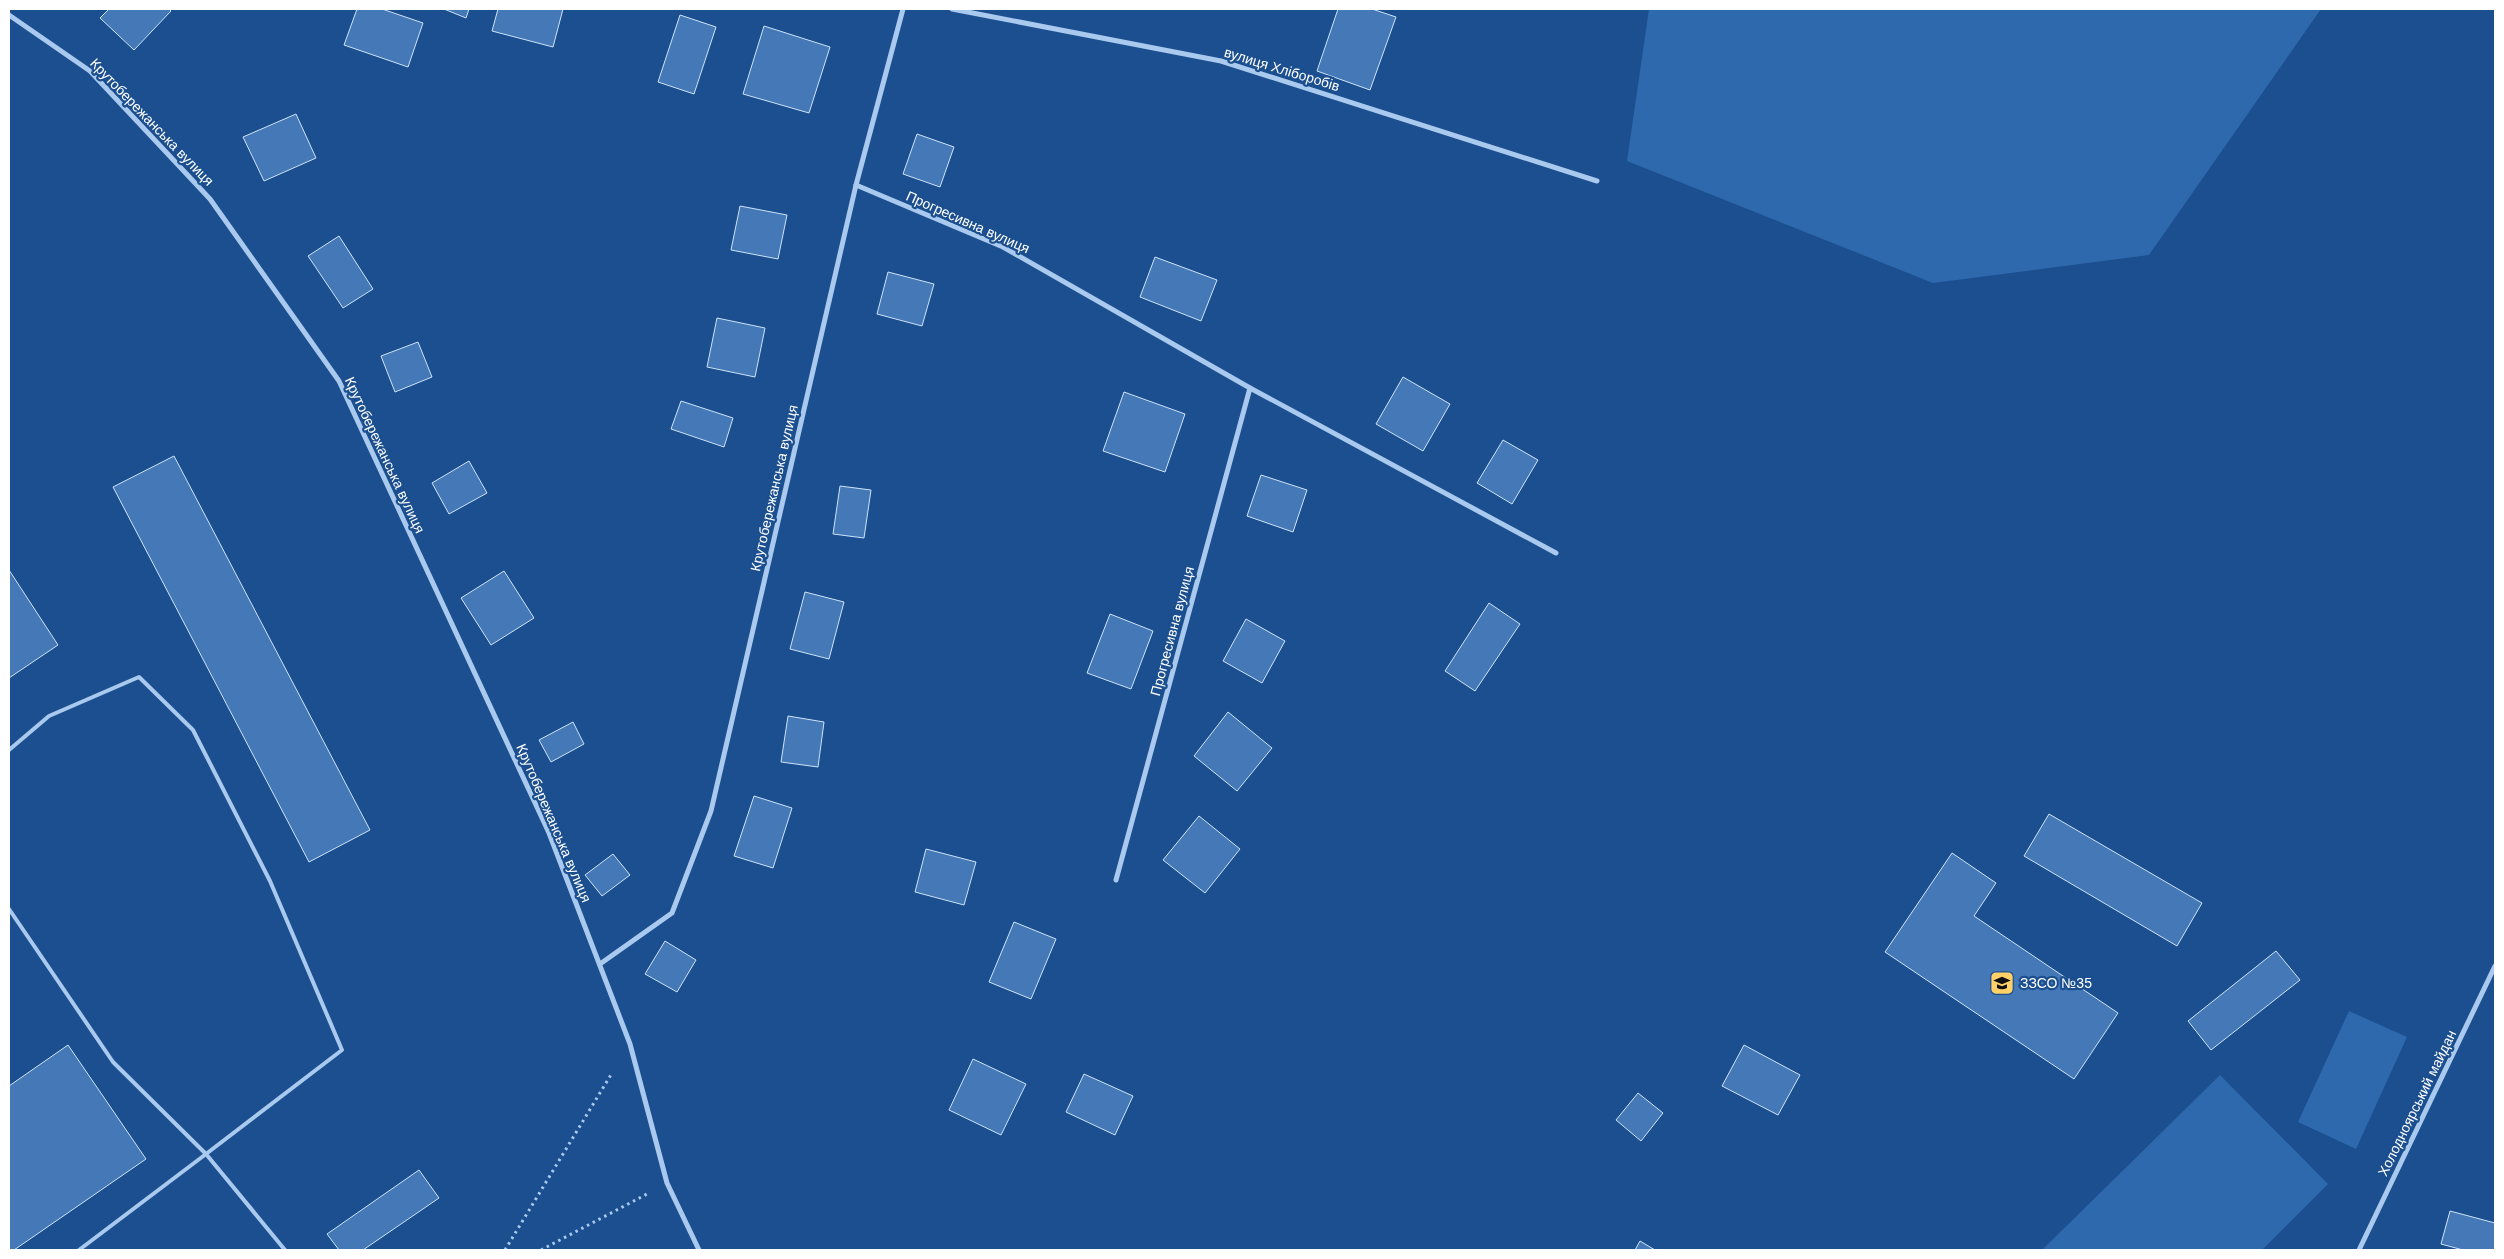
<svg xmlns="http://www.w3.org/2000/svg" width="2504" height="1259" font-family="Arial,sans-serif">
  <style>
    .green { fill: #2e69ad }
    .building { fill: #4478b7; stroke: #cfe3fa }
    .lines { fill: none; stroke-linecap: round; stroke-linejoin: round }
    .path { stroke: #a9c9ee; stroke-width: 3; stroke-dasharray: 2.5 4; stroke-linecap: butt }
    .lane { stroke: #a9c9ee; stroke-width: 4 }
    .street { stroke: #a9c9ee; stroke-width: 5 }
    .labels { text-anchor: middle; stroke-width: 4.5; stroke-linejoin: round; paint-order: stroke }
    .street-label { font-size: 14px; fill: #fff; stroke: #1b4f8f }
    .poi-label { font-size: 14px; fill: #fff; stroke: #1b4f8f; text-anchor: start }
  </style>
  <rect width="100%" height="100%" fill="#1b4f8f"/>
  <!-- green -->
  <g class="green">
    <path d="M1649,9h672l-172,246 -216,28 -306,-122z"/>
    <path d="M2349,1011l58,26 -51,112 -58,-27z"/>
    <path d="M2220,1075l108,109 -66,66h-220z"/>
  </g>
  <!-- building -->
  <g class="building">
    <path d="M109,9h60l2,2 -37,39 -34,-32z"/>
    <path d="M357,9h25l41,14 -15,44 -64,-22z"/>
    <path d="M444,9h25l-3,9z"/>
    <path d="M498,9h65l-10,38 -61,-16z"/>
    <path d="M1338,9h34l24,8 -26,73 -53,-19z"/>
    <path d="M680,15l36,12 -22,67 -36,-12z"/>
    <path d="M764,26l66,21 -21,66 -66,-19z"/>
    <path d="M296,114l20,44 -52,23 -21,-44z"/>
    <path d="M917,134l37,13 -14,40 -37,-13z"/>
    <path d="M740,206l47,9 -9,44 -47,-9z"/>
    <path d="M339,236l34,53 -30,19 -35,-52z"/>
    <path d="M1155,257l62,23 -16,41 -61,-24z"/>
    <path d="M888,272l46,12 -12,42 -45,-12z"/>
    <path d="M717,318l48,10 -10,49 -48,-10z"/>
    <path d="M418,342l14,35 -37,15 -14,-36z"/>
    <path d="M1403,377l47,27 -27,47 -47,-27z"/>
    <path d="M1124,392l61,22 -20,58 -62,-21z"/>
    <path d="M681,401l52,17 -9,29 -53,-18z"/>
    <path d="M1503,440l35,20 -26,44 -35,-21z"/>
    <path d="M174,456l196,374 -61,32 -196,-375z"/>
    <path d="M469,461l18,32 -38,21 -17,-31z"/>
    <path d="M1261,475l46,15 -14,42 -46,-16z"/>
    <path d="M840,486l31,4 -7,48 -31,-4z"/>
    <path d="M9,570l49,75 -49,33z"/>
    <path d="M504,571l30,47 -43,27 -30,-47z"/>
    <path d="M805,592l39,10 -15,57 -39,-10z"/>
    <path d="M1489,603l31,21 -45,67 -30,-20z"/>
    <path d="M1110,614l43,17 -22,58 -44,-16z"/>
    <path d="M1246,619l39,22 -23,42 -39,-22z"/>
    <path d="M1228,712l44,36 -35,43 -43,-35z"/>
    <path d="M788,716l36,6 -6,45 -37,-5z"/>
    <path d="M573,722l11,22 -33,18 -12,-22z"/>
    <path d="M754,796l38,12 -19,60 -39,-12z"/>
    <path d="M2049,814l153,89 -25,43 -153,-90z"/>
    <path d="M1199,816l41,33 -35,44 -42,-33z"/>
    <path d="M926,849l50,13 -12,43 -49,-13z"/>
    <path d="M1952,853l44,30 -22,33 144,97 -44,66 -189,-127z"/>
    <path d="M613,854l17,21 -28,21 -17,-21z"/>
    <path d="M1014,922l42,17 -25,60 -42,-17z"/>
    <path d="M665,941l31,19 -19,32 -32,-18z"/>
    <path d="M2276,951l24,29 -89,70 -23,-29z"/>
    <path d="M68,1045l78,114 -132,91h-5v-164z"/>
    <path d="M1744,1045l56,30 -22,40 -56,-29z"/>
    <path d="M973,1059l53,25 -25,51 -52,-25z"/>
    <path d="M1084,1074l49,22 -18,39 -49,-23z"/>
    <path d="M1638,1093l25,20 -22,28 -25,-21z"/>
    <path d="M419,1170l20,28 -76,52h-24l-12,-16z"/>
    <path d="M2450,1211l45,12v27h-32l-22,-6z"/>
    <path d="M1640,1241l15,9h-20z"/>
  </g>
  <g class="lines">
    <!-- path -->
    <g class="path">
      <path d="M505,1250l107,-177"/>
      <path d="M541,1250l106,-56"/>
    </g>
    <!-- lane -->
    <g class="lane">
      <path d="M9,750l40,-34 90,-39 54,53 77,151 72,169 -136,104 -93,-92 -104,-153"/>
      <path d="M79,1250l127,-96 79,96"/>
    </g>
    <!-- street -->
    <g class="street">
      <path d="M952,9l269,52 376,120"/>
      <path d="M9,15l81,56 120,128 129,182 210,452 81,211 37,139 32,67"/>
      <path d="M856,185l147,62 247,141 306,165"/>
      <path d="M1116,880l134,-492"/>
      <path d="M600,964l72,-51 39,-102 145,-626 47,-176"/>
      <path d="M2359,1250l136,-284"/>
    </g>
  </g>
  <!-- icons -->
  <defs>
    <g id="school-square" transform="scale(1.25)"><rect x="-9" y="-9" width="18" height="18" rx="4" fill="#ffd166" stroke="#1b4f8f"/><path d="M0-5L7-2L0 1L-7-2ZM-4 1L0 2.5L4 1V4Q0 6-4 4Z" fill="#111"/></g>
  </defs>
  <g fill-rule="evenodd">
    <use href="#school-square" x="2002" y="983"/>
  </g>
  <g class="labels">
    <!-- street labels -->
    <g class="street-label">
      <text transform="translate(1282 69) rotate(17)" y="5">вулиця Хліборобів</text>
      <text transform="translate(152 122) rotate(46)" y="5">Крутобережанська вулиця</text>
      <text transform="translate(968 222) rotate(24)" y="5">Прогресивна вулиця</text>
      <text transform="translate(385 455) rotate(65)" y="5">Крутобережанська вулиця</text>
      <text transform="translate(774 488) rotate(-77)" y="5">Крутобережанська вулиця</text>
      <text transform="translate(1172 631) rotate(-75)" y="5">Прогресивна вулиця</text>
      <text transform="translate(554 823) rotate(67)" y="5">Крутобережанська вулиця</text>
      <text transform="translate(2417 1103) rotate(-64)" y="5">Холодноярський майдан</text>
    </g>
    <!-- poi labels -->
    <g class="poi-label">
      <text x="2020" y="988">ЗЗСО №35</text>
    </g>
  </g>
  <!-- border -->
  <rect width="2504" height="1259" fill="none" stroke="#ffffff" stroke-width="20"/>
</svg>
